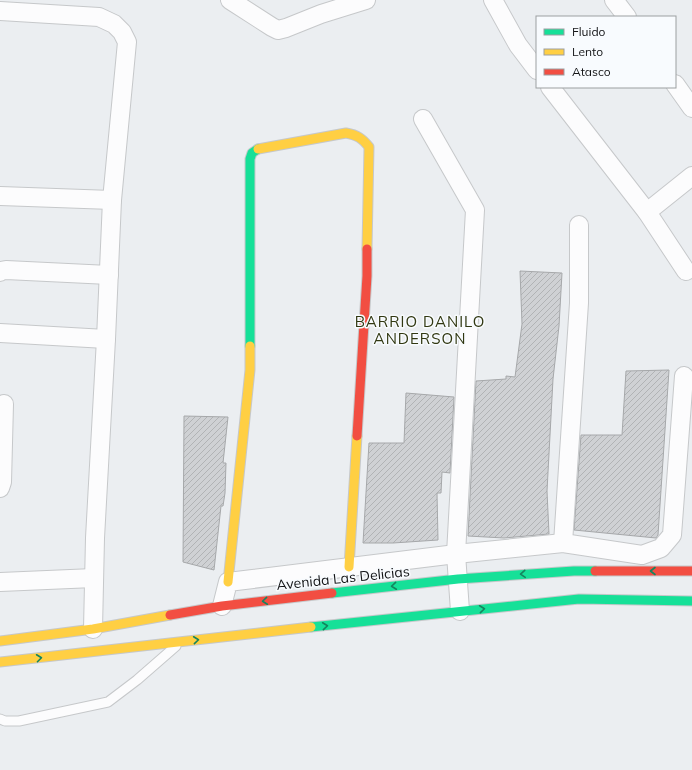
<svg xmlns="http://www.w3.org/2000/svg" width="692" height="770" font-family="Mulish,sans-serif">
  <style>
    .building { fill: url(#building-hatch); stroke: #a6a8aa }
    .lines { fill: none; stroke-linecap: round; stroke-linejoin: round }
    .lane-casing { stroke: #c6c8ca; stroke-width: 11 }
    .street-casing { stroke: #c6c8ca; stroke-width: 20 }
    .fast-casing { stroke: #c6c8ca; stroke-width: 11 }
    .slow-casing { stroke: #c6c8ca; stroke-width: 11 }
    .jam-casing { stroke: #c6c8ca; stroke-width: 11 }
    .lane { stroke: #fcfcfd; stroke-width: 9 }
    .street { stroke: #fcfcfd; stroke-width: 18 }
    .fast { stroke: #16e098; stroke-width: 9 }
    .slow { stroke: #ffcf43; stroke-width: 9 }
    .jam { stroke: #f24e42; stroke-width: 9 }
    .oneway { stroke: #15845e }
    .labels { text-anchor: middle; stroke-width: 3; stroke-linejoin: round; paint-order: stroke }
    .street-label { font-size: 14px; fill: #131416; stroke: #f8fbfe }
    .neighbourhood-label { font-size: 15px; letter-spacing: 1px; fill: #313812; stroke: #f8fbfe }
  </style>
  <defs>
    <pattern id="building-hatch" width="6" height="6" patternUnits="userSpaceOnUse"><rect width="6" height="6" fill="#cfd1d4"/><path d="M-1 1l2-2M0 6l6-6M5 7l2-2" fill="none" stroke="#b1b3b5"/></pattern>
  </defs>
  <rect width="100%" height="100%" fill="#ebeef1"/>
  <!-- building -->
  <g class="building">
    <path d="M520,271l42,2 -3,53 -6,53 -6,112 2,43 -45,4 -36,-2 8,-155 30,-2v-3l9,1 7,-53z"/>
    <path d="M669,370l-11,165 -2,3 -82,-8 7,-95h41l4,-64z"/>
    <path d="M406,393l48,4 -4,76 -8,-1 -1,21h-4l1,47 -45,3h-30l6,-100h35z"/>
    <path d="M184,416l44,1 -5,46h3l-1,30 -2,13h-2l-7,64 -31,-8z"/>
  </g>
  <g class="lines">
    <!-- lane casing -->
    <g class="lane-casing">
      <path id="lane" d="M0,719l5,2h14l89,-19 29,-22 39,-34"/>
    </g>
    <!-- street casing -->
    <g class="street-casing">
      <g id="street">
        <path d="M230,0l42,27 6,3 8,-2 35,-14 45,-14"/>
        <path d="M493,0l25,45 19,25"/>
        <path d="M614,0l13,17"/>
        <path d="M0,11l99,6 15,7 8,8 5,10 -15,158 -6,139 -11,199 -2,91"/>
        <path d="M675,84l17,24"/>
        <path d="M550,87l97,125 39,59"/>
        <path d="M423,119l52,91 -19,344 4,57"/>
        <path d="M0,196l112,4"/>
        <path d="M647,212l45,-36"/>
        <path d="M0,272l1,-1 5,-1 103,5"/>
        <path d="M0,333l106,6"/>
        <path d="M0,488l2,-6 2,-78"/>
        <path d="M563,543l16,-240v-78"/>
        <path d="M0,582l94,-4"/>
        <path d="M222,606l6,-24 228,-28 107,-11 79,12 19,-7 11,-13 12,-159"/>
      </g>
    </g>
    <!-- fast casing -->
    <g class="fast-casing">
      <g id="fast">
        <path d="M250,346v-187l2,-6 6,-4"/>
        <path d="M332,593l126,-14 116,-8h21"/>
        <path d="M311,627l268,-28 113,2"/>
      </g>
    </g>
    <!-- slow casing -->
    <g class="slow-casing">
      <g id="slow">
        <path d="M258,149l88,-16c11,2 16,5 23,14l-2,102"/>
        <path d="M349,567l8,-131"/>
        <path d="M228,582l22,-212v-24"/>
        <path d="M0,641l93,-12 77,-14"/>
        <path d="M0,662l311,-35"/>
      </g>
    </g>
    <!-- jam casing -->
    <g class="jam-casing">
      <g id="jam">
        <path d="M357,436l10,-160v-27"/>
        <path d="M595,571h97"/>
        <path d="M170,615l52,-9 110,-13"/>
      </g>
    </g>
    <!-- lane -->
    <use href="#lane" class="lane"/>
    <!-- street -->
    <use href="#street" class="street"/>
    <!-- fast -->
    <use href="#fast" class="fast"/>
    <!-- slow -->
    <use href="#slow" class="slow"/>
    <!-- jam -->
    <use href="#jam" class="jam"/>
  </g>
  <!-- one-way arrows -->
  <defs><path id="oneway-chevron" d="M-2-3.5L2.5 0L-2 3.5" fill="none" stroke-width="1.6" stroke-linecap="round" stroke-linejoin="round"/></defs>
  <g class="oneway">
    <use href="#oneway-chevron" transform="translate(653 571) rotate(-180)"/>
    <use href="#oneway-chevron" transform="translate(523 574) rotate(176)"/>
    <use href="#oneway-chevron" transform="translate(394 586) rotate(174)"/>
    <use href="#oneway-chevron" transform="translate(265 601) rotate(174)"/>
    <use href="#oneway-chevron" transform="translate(482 609) rotate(-6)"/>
    <use href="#oneway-chevron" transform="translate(325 626) rotate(-6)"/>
    <use href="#oneway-chevron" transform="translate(196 640) rotate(-6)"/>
    <use href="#oneway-chevron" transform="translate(39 658) rotate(-7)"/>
  </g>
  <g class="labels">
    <!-- street labels -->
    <g class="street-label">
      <text transform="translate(343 578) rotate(-6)" y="5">Avenida Las Delicias</text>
    </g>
    <!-- neighbourhood labels -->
    <g class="neighbourhood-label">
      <text x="420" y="327">BARRIO DANILO<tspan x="420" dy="17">ANDERSON</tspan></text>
    </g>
  </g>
  <!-- legend -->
  <rect x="536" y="16" width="140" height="72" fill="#f8fbfe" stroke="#9c9fa1"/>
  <rect x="544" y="29" width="20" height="6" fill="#16e098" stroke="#9c9fa1"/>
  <text x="572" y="36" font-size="12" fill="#131416">Fluido</text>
  <rect x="544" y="49" width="20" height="6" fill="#ffcf43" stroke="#9c9fa1"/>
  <text x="572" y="56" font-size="12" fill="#131416">Lento</text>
  <rect x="544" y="69" width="20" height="6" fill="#f24e42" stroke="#9c9fa1"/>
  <text x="572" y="76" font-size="12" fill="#131416">Atasco</text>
</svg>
